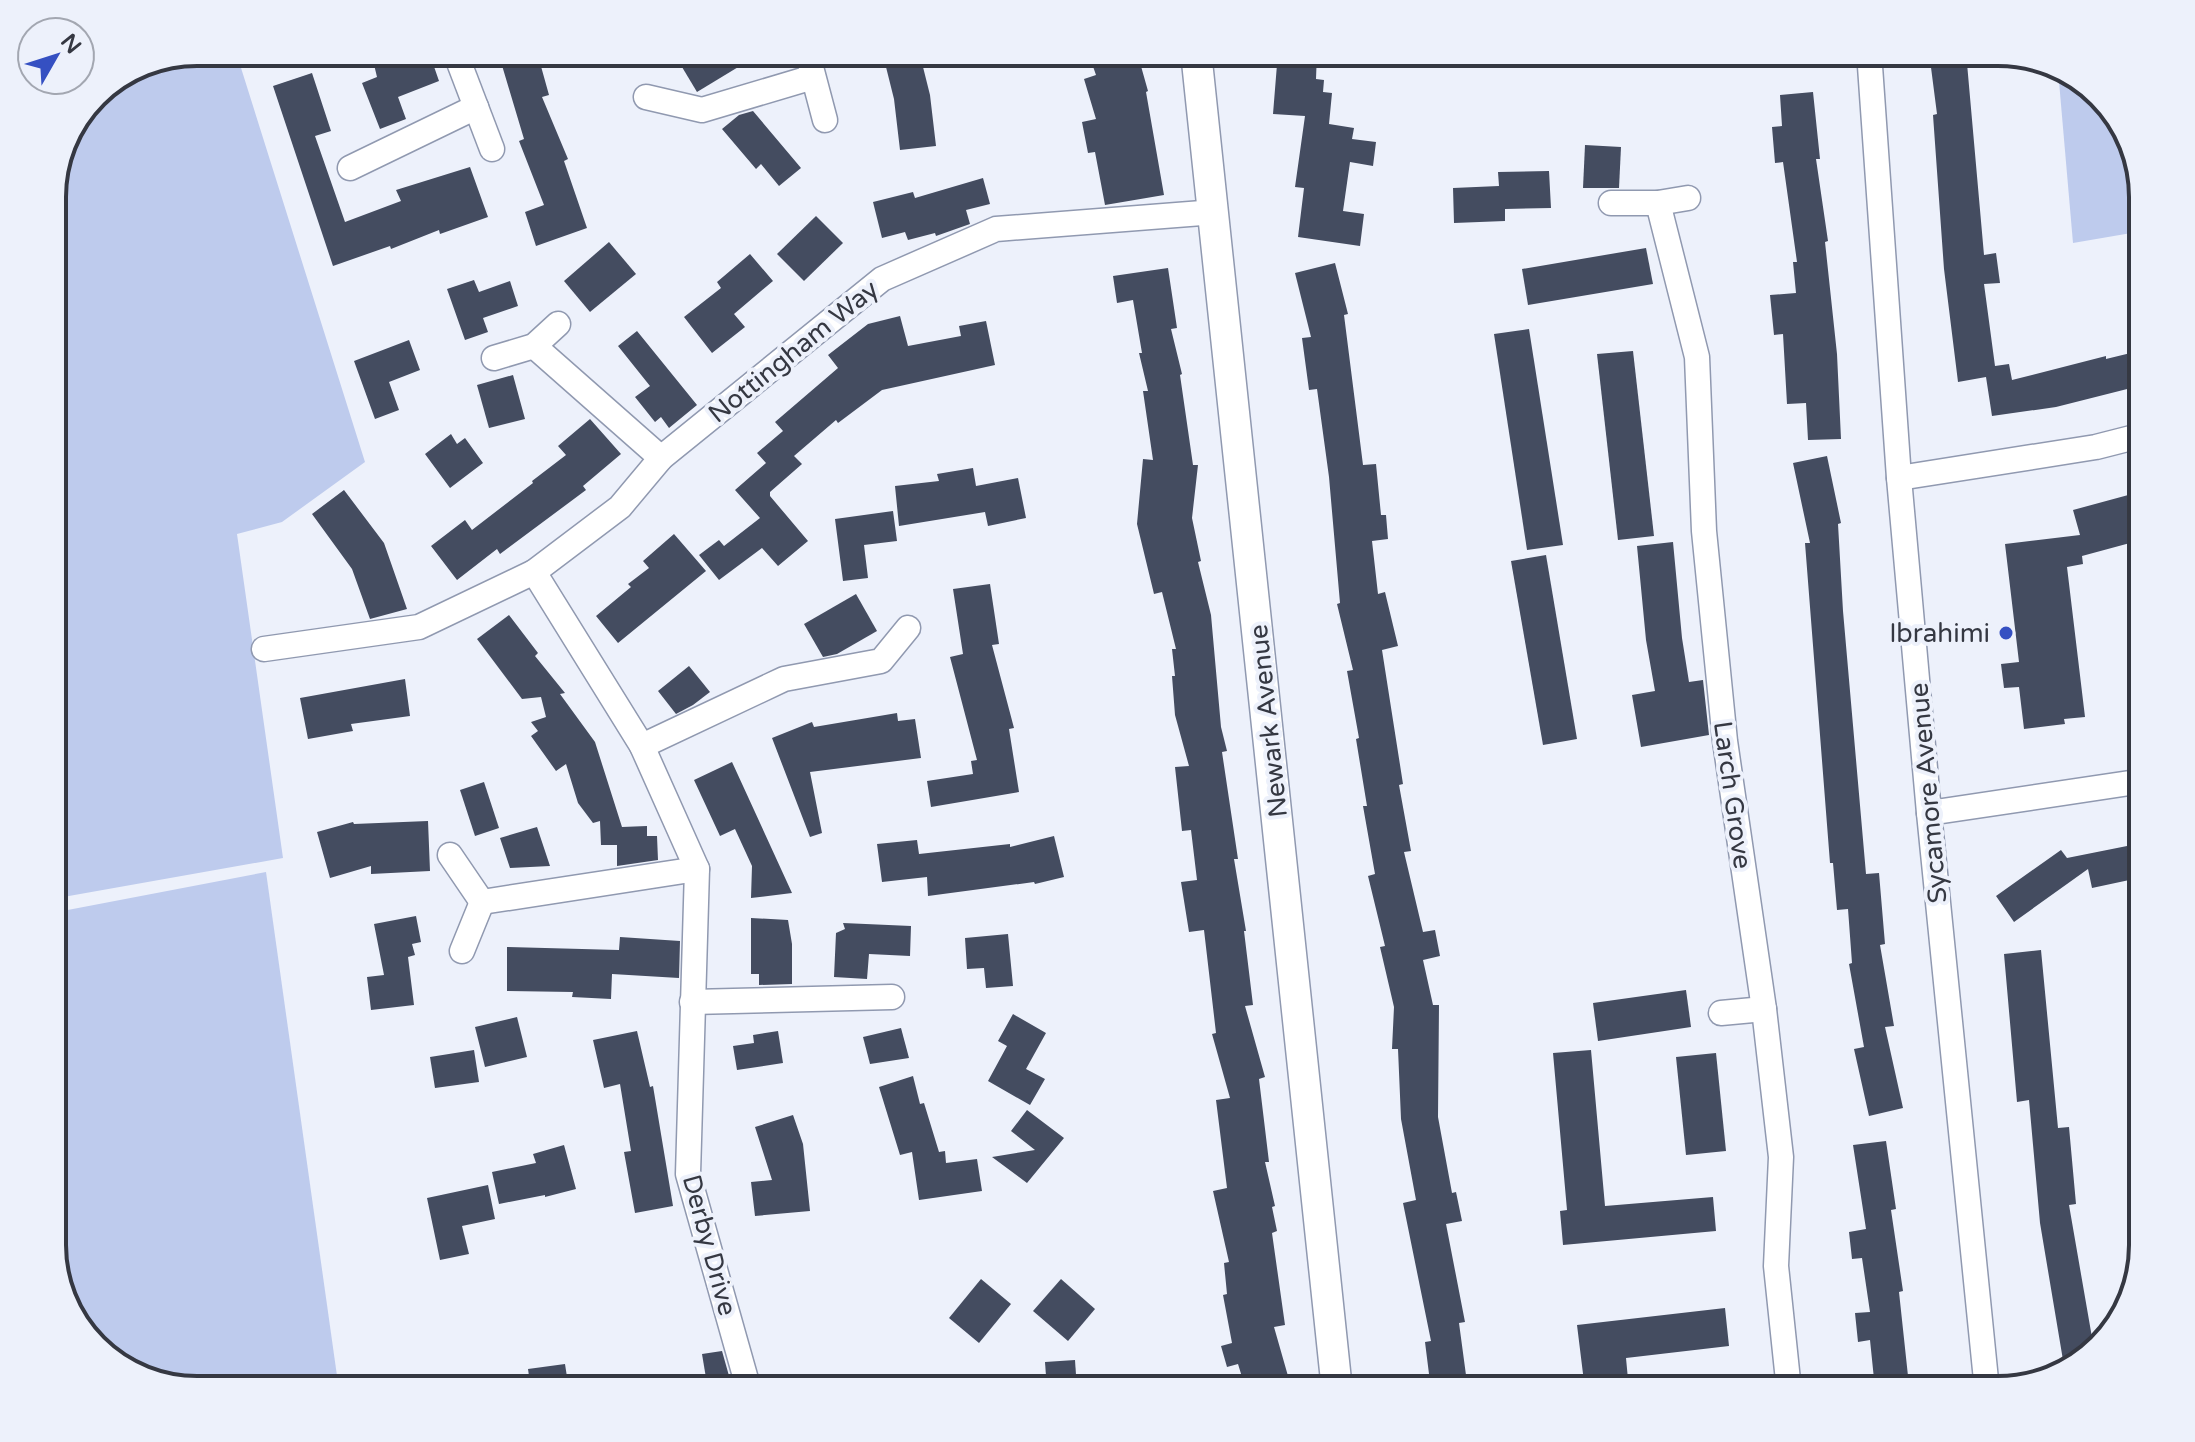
<svg xmlns="http://www.w3.org/2000/svg" width="2195" height="1442" font-family="'Varela Round',sans-serif">
  <style>
    .green { fill: #becbed }
    .building { fill: #444c60 }
    .lines { fill: none; stroke-linecap: round; stroke-linejoin: round }
    .minor-casing { stroke: #9099b0; stroke-width: 27 }
    .tertiary-casing { stroke: #9099b0; stroke-width: 33 }
    .minor { stroke: #fff; stroke-width: 24 }
    .tertiary { stroke: #fff; stroke-width: 30 }
    .poi-dot { fill: #3550c2; stroke: #edf1fb; stroke-width: 3 }
    .labels { text-anchor: middle; stroke-width: 8; stroke-linejoin: round; paint-order: stroke }
    .street-label { font-size: 26px; fill: #353842; stroke: #edf1fb }
    .poi-label { font-size: 26px; fill: #353842; stroke: #edf1fb; text-anchor: end }
    .rim { fill: none; stroke: #353842; stroke-width: 4 }
  </style>
  <rect width="100%" height="100%" fill="#edf1fb"/>
  <!-- green -->
  <g class="green">
    <path d="M197,52h39l129,410 -83,60 -45,12 46,324 -231,41v-711l43,-94 47,-31z"/>
    <path d="M2058,70l20,6 46,49 19,72v34l-70,12z"/>
    <path d="M266,872l73,518h-142l-80,-24 -46,-49 -19,-63v-341z"/>
  </g>
  <!-- building -->
  <g class="building">
    <path d="M371,52h39l2,10 18,-7 9,26 -41,16 8,22 -26,10 -18,-46 15,-6z"/>
    <path d="M498,52h39l12,43 -7,2 26,62 -4,2 23,67 -51,18 -11,-34 19,-7 -25,-64 5,-2z"/>
    <path d="M673,52h90l-66,40z"/>
    <path d="M1088,52h49l11,39 -2,1 18,103 -59,10 -10,-53 -7,1 -6,-31 14,-3 -12,-40 12,-4z"/>
    <path d="M1278,52h39l-1,27 8,1 -1,12 9,1 -3,31 25,4 -2,11 24,3 -3,24 -23,-4 -7,49 21,3 -4,32 -62,-9 6,-49 -9,-1 10,-71 -32,-2z"/>
    <path d="M1929,52h37l18,203 12,-2 4,30 -16,1 11,82 14,-2 3,16 94,-24v3l37,-9v35l-87,22 -64,9 -6,-39 -28,5 -14,-113 -11,-154 4,-1z"/>
    <path d="M920,55l10,40 6,51 -36,4 -6,-51 -9,-36z"/>
    <path d="M312,73l19,58 -16,5 30,86 56,-21 -5,-11 74,-23 18,50 -48,17 -1,-4 -48,19 -1,-3 -57,20 -60,-180z"/>
    <path d="M1813,92l7,67h-4l12,82 -3,1 12,112 4,85 -33,1 -2,-37 -19,1 -4,-70 -9,1 -4,-40 26,-2 -3,-31h4l-14,-100 -8,1 -3,-36 10,-1 -2,-31z"/>
    <path d="M753,111l48,57 -22,18 -18,-22 -5,5 -34,-40 17,-14z"/>
    <path d="M1585,145l36,2 -2,41h-36z"/>
    <path d="M1549,171l2,37 -46,1v12l-51,2 -1,-35 46,-2 -1,-14z"/>
    <path d="M983,178l7,26 -24,6 4,14 -34,12 -1,-3 -27,7 -3,-8 -23,6 -9,-36 40,-10 2,6z"/>
    <path d="M816,216l27,27 -39,38 -27,-27z"/>
    <path d="M609,242l27,32 -46,38 -26,-31z"/>
    <path d="M1646,248l7,36 -125,21 -6,-36z"/>
    <path d="M750,254l23,27 -39,33 11,13 -33,26 -28,-36 37,-29 -4,-6z"/>
    <path d="M1335,263l13,51 -4,1 19,150 13,-1 5,51h5l2,24 -16,2 6,53 7,-2 13,54 -16,4 21,134 -4,1 12,66 -7,1 19,80 12,-2 5,26 -17,4 10,45h6l-1,112 14,76 4,-1 6,29 -16,3 19,98 -6,1 9,67h-37l-6,-48 6,-1 -28,-138 13,-3 -15,-81 -3,-70h-6l2,-42 -14,-60 5,-1 -17,-70 7,-2 -12,-68h4l-11,-67 3,-1 -12,-67 6,-1 -16,-66 3,-1 -11,-126 -12,-88 -8,1 -7,-52 9,-1 -16,-64z"/>
    <path d="M1168,268l9,60 -6,1 11,45 -2,1 13,90h5l-6,53 9,43 -3,1 13,53 10,112 6,24 -5,1 16,107h-4l12,72h-2l9,74 -8,1 20,71 -6,2 10,83h-4l10,44 -3,1 5,24 -5,2 13,92 -11,2 18,63h-46l-8,-26 -11,3 -6,-21 11,-3 -9,-48 4,-1 -3,-31 5,-1 -16,-71 14,-3 -11,-88 14,-2 -18,-64 4,-1 -12,-103 -15,2 -8,-50 16,-2 -6,-50 -9,1 -7,-64 14,-1 -14,-51 -3,-39h3l-3,-27h4l-14,-57 -8,2 -17,-70 6,-65 10,1 -10,-69h5l-9,-38h3l-9,-53 -16,3 -4,-27z"/>
    <path d="M474,280l5,12 31,-11 8,25 -35,12 5,14 -23,8 -18,-51z"/>
    <path d="M900,316l8,30 53,-10 -2,-10 27,-5 9,44 -113,25 -44,33 -2,-3 -42,36 8,8 -32,28v4l38,45 -30,25 -16,-18 -43,32 -20,-25 20,-15 5,6 36,-28 -25,-28 31,-27 -9,-10 26,-22 -8,-9 63,-54 -10,-13 40,-31z"/>
    <path d="M1529,329l34,216 -36,5 -33,-216z"/>
    <path d="M637,331l60,74 -28,23 -8,-11 -6,5 -20,-25 15,-11 -32,-40z"/>
    <path d="M409,340l11,30 -31,12 10,28 -24,9 -21,-58z"/>
    <path d="M1633,351l21,185 -36,4 -21,-186z"/>
    <path d="M513,375l12,44 -36,9 -12,-43z"/>
    <path d="M590,419l31,35 -38,32 3,4 -86,64 -3,-5 -40,31 -26,-34 34,-26 7,10 61,-47 -1,-2 34,-26 -8,-9z"/>
    <path d="M451,434l6,10 8,-6 18,25 -33,25 -25,-34z"/>
    <path d="M1827,456l14,67 -3,1 5,87 23,263 13,-1 6,71 -5,1 14,81 -9,1 18,81 -34,8 -15,-67 10,-2 -15,-83 3,-1 -4,-54 -11,1 -4,-47h-3l-25,-320h5l-17,-80z"/>
    <path d="M973,468l3,18 42,-8 8,40 -38,8 -3,-14 -86,14 -4,-40 44,-5 -2,-7z"/>
    <path d="M344,490l40,53 23,66 -37,10 -18,-50 -40,-55z"/>
    <path d="M2143,491v38l-15,4 2,10 -48,13 1,8 -16,3 18,150 -21,2 1,5 -41,5 -5,-42 -15,1 -3,-24 18,-2 -14,-118 75,-9 -7,-25z"/>
    <path d="M893,511l4,30 -33,4 4,33 -25,3 -8,-62z"/>
    <path d="M674,534l32,37 -88,72 -22,-27 35,-29 -3,-3 21,-16 -6,-7z"/>
    <path d="M1673,542l9,96 7,44 14,-2 6,55 -68,12 -9,-52 23,-4 -9,-51 -9,-94z"/>
    <path d="M1546,555l31,184 -34,6 -32,-184z"/>
    <path d="M990,584l9,60 -7,1 22,83 -5,1 10,63 -88,15 -4,-26 46,-7 -2,-13 6,-1 -27,-103 13,-3 -10,-65z"/>
    <path d="M856,594l21,37 -40,23 -14,3 -19,-33z"/>
    <path d="M509,615l29,38 -3,3 30,37 -5,1 35,48 27,85 25,-1v10h10l1,24 -41,6v-21h-16l-1,-24 -7,2 -15,-20 -12,-39 -10,7 -25,-35 7,-5 -7,-9 15,-5 -5,-20 -19,2 -45,-60z"/>
    <path d="M689,666l21,26 -17,13 -17,9 -18,-23z"/>
    <path d="M405,679l5,37 -59,8 2,7 -45,8 -8,-41z"/>
    <path d="M897,713l1,8 17,-2 6,39 -111,14 12,61 -12,4 -38,-99 40,-16 2,5z"/>
    <path d="M732,762l60,131 -41,5 1,-32 -17,-37 -15,7 -26,-56z"/>
    <path d="M484,782l15,46 -24,8 -15,-46z"/>
    <path d="M428,821l2,50 -59,3v-8l-41,12 -13,-46 36,-10 1,2z"/>
    <path d="M537,827l13,39 -40,2 -10,-30z"/>
    <path d="M1054,836l10,41 -29,7 -1,-2 -106,14 -1,-19 -45,5 -5,-38 40,-4 2,14 91,-10v3z"/>
    <path d="M2127,846l7,33 -42,9 -4,-19 -74,53 -18,-26 65,-46 6,8z"/>
    <path d="M416,916l5,26 -9,2 3,11 -7,2 6,48 -43,5 -4,-33 17,-2 -10,-51z"/>
    <path d="M751,918l37,2 4,24v40l-33,1v-11h-8z"/>
    <path d="M843,923l68,3 -1,30 -41,-2 -2,25 -33,-2 2,-44 9,-4z"/>
    <path d="M1008,934l5,52 -27,2 -2,-20 -17,1 -2,-31z"/>
    <path d="M620,937l60,4 -1,37 -67,-4 -1,25 -39,-2 1,-5 -66,-1v-44l112,3z"/>
    <path d="M2041,950l17,178 11,-1 7,77 -7,1 25,144 -24,22 -5,1 -25,-149 -11,-123 -12,2 -13,-148z"/>
    <path d="M1686,990l5,37 -93,14 -5,-38z"/>
    <path d="M1013,1014l33,19 -20,36 19,10 -15,26 -42,-24 19,-35 -9,-5z"/>
    <path d="M517,1017l10,40 -42,10 -10,-40z"/>
    <path d="M901,1028l8,30 -39,6 -7,-27z"/>
    <path d="M637,1031l13,56 3,-1 20,120 -38,7 -11,-61 7,-1 -11,-67 -16,4 -11,-48z"/>
    <path d="M778,1031l5,32 -46,7 -4,-24 21,-3 -1,-8z"/>
    <path d="M474,1050l5,32 -44,6 -5,-31z"/>
    <path d="M1591,1050l14,156 108,-9 3,34 -153,14 -3,-34 7,-1 -14,-157z"/>
    <path d="M1716,1053l10,98 -40,4 -10,-98z"/>
    <path d="M913,1076l7,28 4,-1 15,49 6,-1 1,12 31,-4 5,32 -63,9 -7,-48 -12,3 -21,-68z"/>
    <path d="M1027,1110l37,28 -37,45 -35,-26 43,-7 -24,-19z"/>
    <path d="M793,1115l10,29 7,67 -55,5 -4,-34 21,-2 -17,-53z"/>
    <path d="M1886,1141l10,68 -5,1 12,81 -4,1 9,84 -34,3 -4,-39 -12,2 -3,-29 15,-1 -8,-54 -10,1 -3,-27 17,-3 -13,-84z"/>
    <path d="M564,1145l12,44 -31,8v-2l-46,9 -7,-32 44,-9 -3,-9z"/>
    <path d="M488,1185l7,34 -33,7 7,28 -29,6 -13,-62z"/>
    <path d="M981,1279l30,25 -32,39 -30,-25z"/>
    <path d="M1061,1279l34,30 -27,32 -35,-30z"/>
    <path d="M1725,1308l4,38 -103,12 3,32h-44l-8,-65z"/>
    <path d="M722,1351l11,39h-25l-6,-36z"/>
    <path d="M1075,1360l2,30h-30l-2,-28z"/>
    <path d="M565,1364l4,26h-38l-3,-21z"/>
  </g>
  <g class="lines">
    <!-- minor casing -->
    <g class="minor-casing">
      <g id="minor">
        <path d="M455,52l37,97"/>
        <path d="M807,52l18,68"/>
        <path d="M1869,52l30,426 30,335 58,577"/>
        <path d="M646,97l56,13 111,-33"/>
        <path d="M350,168l126,-61"/>
        <path d="M1611,203h47l30,-5"/>
        <path d="M1658,203l39,154 7,174 21,210 39,268 17,148 -5,109 13,124"/>
        <path d="M534,346l127,112"/>
        <path d="M494,358l40,-12 24,-22"/>
        <path d="M1899,478l197,-31 47,-12"/>
        <path d="M534,572l108,174 55,123 -9,305 61,216"/>
        <path d="M264,649l155,-22 115,-55 86,-65 41,-49 221,-179 114,-50 219,-17"/>
        <path d="M642,746l142,-67 97,-18 27,-33"/>
        <path d="M1929,813l214,-32"/>
        <path d="M450,855l32,47"/>
        <path d="M482,902l215,-33"/>
        <path d="M462,951l20,-49"/>
        <path d="M692,1002l200,-5"/>
        <path d="M1721,1013l43,-4"/>
      </g>
    </g>
    <!-- tertiary casing -->
    <g class="tertiary-casing">
      <path id="tertiary" d="M1196,52l141,1338"/>
    </g>
    <!-- minor -->
    <use href="#minor" class="minor"/>
    <!-- tertiary -->
    <use href="#tertiary" class="tertiary"/>
  </g>
  <!-- markers -->
  <circle class="poi-dot" cx="2006" cy="633" r="8"/>
  <g class="labels">
    <!-- street labels -->
    <g class="street-label">
      <text transform="translate(793 351) rotate(-39)" y="9">Nottingham Way</text>
      <text transform="translate(1268 721) rotate(-96)" y="9">Newark Avenue</text>
      <text transform="translate(1928 793) rotate(-95)" y="9">Sycamore Avenue</text>
      <text transform="translate(1733 795) rotate(82)" y="9">Larch Grove</text>
      <text transform="translate(710 1245) rotate(75)" y="9">Derby Drive</text>
    </g>
    <!-- poi labels -->
    <g class="poi-label">
      <text x="1990" y="642">Ibrahimi</text>
    </g>
  </g>
  <!-- crop -->
  <path d="M0 0H2195V1442H0ZM197 66H1998A131 131 0 0 1 2129 197V1245A131 131 0 0 1 1998 1376H197A131 131 0 0 1 66 1245V197A131 131 0 0 1 197 66Z" fill="#edf1fb" fill-rule="evenodd"/>
  <path class="rim" d="M197 66H1998A131 131 0 0 1 2129 197V1245A131 131 0 0 1 1998 1376H197A131 131 0 0 1 66 1245V197A131 131 0 0 1 197 66Z"/>
  <!-- north arrow -->
  <g transform="translate(56 56) rotate(51)"><circle r="38" fill="#edf1fb" stroke="#a3a7b1" stroke-width="2"/>
  <path d="M0-6L14 30L0 20L-14 30Z" fill="#3550c2"/>
  <text y="-12" font-size="22" font-weight="bold" text-anchor="middle" fill="#353842">N</text>
  </g>
</svg>
